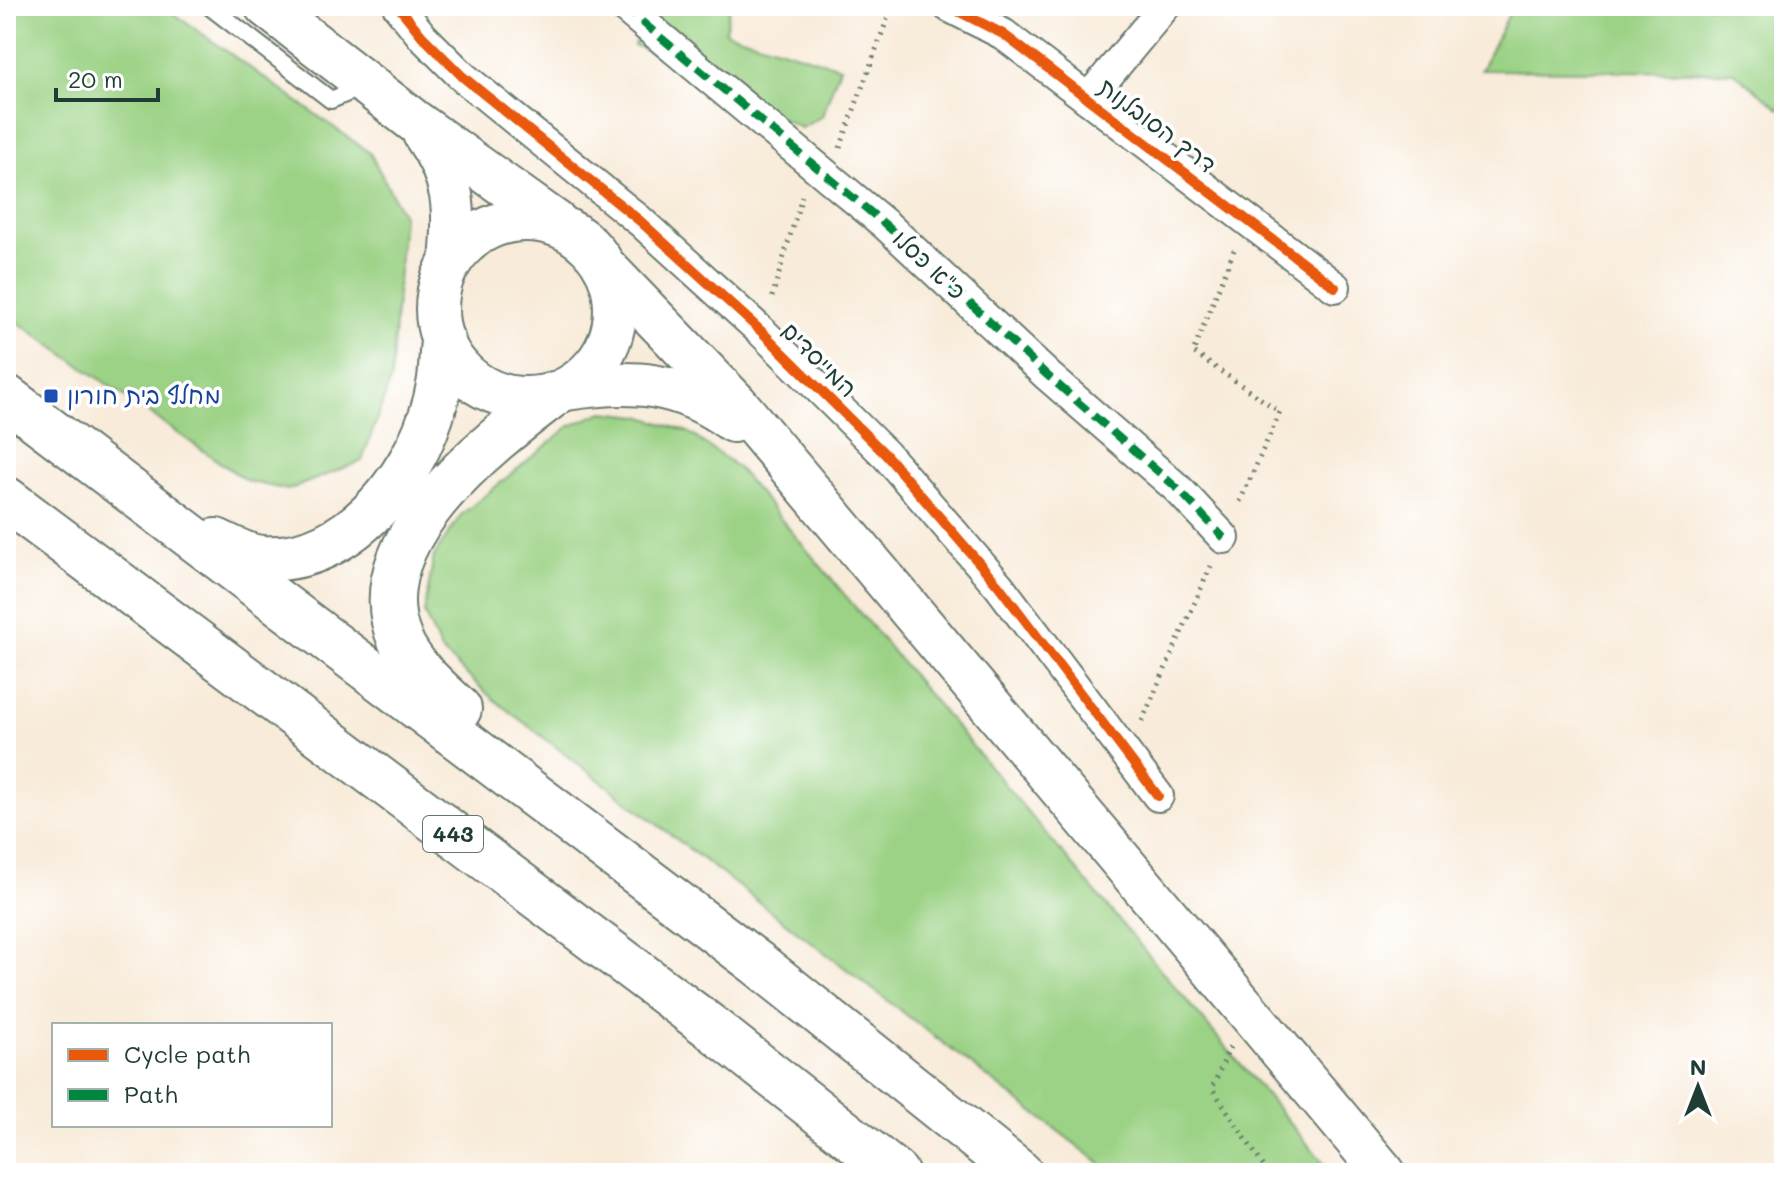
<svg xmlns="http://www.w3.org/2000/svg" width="1790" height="1179" font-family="Mali,'Playpen Sans Hebrew',sans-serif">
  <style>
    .green { fill: #9bd285; stroke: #5d885c; stroke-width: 2 }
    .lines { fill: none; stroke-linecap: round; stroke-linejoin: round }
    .lane-casing { stroke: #6b7a6e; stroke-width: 20 }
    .street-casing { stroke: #6b7a6e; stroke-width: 34 }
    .secondary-casing { stroke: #6b7a6e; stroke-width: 46 }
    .highway-casing { stroke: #6b7a6e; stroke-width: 48 }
    .path { stroke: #6b7a6e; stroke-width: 5; stroke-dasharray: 2 6; stroke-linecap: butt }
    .lane { stroke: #fff; stroke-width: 16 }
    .street { stroke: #fff; stroke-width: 30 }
    .secondary { stroke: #fff; stroke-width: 42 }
    .highway { stroke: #fff; stroke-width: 44 }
    .quiet { stroke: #00873e; stroke-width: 8; stroke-dasharray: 16 8; stroke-linecap: butt }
    .cycleway-casing { stroke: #fff; stroke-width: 15 }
    .cycleway { stroke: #e8590c; stroke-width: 10 }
    .transit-dot { fill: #1a4fb4; stroke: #fff; stroke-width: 3 }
    .labels { text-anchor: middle; stroke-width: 7; stroke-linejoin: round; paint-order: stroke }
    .shield { fill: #fff; stroke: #627771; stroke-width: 2 }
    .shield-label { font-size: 22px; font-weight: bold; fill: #1f3d34 }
    .street-label { font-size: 24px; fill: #1f3d34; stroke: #fff }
    .transit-label { font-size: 24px; fill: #164399; stroke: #fff; text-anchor: start }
  </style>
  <rect width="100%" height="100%" fill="#fff"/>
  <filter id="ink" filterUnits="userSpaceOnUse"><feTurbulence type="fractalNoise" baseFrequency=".0125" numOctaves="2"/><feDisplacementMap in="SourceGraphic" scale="16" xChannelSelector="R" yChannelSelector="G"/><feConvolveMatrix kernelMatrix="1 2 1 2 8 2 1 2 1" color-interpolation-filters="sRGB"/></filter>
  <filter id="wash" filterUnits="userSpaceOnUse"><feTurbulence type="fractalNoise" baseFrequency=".006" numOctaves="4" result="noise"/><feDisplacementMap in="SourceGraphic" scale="32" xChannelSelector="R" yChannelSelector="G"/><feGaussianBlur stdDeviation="1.8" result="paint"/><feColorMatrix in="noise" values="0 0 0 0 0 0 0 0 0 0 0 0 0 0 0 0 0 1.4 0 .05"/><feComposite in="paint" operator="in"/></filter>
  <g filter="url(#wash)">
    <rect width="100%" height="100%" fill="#f8ebd9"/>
    <!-- green -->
    <g class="green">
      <path d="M6,6h157l207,147 33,62 -12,164 -29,82 -74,29 -41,-9 -241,-167z"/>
      <path d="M638,6h92l-5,26 115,35 -18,49 -21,12 -65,-31 -25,-20 -77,-32 13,-35z"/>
      <path d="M1513,6h271v103h-5l-45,-37 -253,-2z"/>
      <path d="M603,412l37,4 48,16 49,35 595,706h-219l-621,-475 -51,-47 -17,-38 10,-57 27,-41 109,-89z"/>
    </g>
  </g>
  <g filter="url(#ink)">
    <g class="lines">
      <!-- lane casing -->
      <g class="lane-casing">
        <path id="lane" d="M209,6l122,94 33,-14"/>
      </g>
      <!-- street casing -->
      <g class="street-casing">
        <g id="street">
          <path d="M398,6l24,30 41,41 177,144 122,111 124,123 113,131 159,210"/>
          <path d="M623,6l263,219 162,151 130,113 46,49"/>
          <path d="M948,6l55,28 332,253"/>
          <path d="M1088,99l77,-93"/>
        </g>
      </g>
      <!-- secondary casing -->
      <g class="secondary-casing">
        <g id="secondary">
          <path d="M266,6l148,115 143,102"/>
          <path d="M424,134c31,44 32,76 27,127"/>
          <circle cx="526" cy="309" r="89"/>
          <path d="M604,266l132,137 648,770"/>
          <path d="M566,389c66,-10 112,-8 167,32"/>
        </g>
      </g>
      <!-- highway casing -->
      <g class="highway-casing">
        <g id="highway">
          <path d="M6,397l751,566 263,210"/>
          <path d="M6,499l702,526 188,148"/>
          <path d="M216,541c15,7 31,16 46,17 91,7 163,-92 177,-173 3,-14 2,-29 4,-43"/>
          <path d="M459,709c-21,-20 -47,-41 -59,-69 -42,-98 88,-196 154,-246"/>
        </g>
      </g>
      <!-- path -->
      <g class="path">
        <path d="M840,148l52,-142"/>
        <path d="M1234,250l-41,102 87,60 -42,94"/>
        <path d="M772,297l30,-101"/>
        <path d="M1142,721l69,-155"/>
        <path d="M1230,1047l-18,41 56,85"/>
      </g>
      <!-- lane -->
      <use href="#lane" class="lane"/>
      <!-- street -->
      <use href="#street" class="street"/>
      <!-- secondary -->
      <use href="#secondary" class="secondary"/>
      <!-- highway -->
      <use href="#highway" class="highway"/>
      <!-- quiet -->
      <path class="quiet" d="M623,6l263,219 162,151 130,113 46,49"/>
      <!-- cycleway casing -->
      <g class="cycleway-casing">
        <g id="cycleway">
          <path d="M398,6l24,30 41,41 177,144 122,111 124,123 113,131 159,210"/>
          <path d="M948,6l55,28 332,253"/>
        </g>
      </g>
      <!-- cycleway -->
      <use href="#cycleway" class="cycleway"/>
    </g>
  </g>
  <!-- markers -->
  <rect class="transit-dot" x="43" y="388" width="16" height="16" rx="4"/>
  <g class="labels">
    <!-- shield labels -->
    <rect class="shield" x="423" y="816" width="60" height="36" rx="6"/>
    <g class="shield-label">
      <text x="453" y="842">443</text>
    </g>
    <!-- street labels -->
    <g class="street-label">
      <text transform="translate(1157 126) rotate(37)" y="8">דרך הסובלנות</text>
      <text transform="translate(929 265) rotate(43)" y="8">כ"א כסלו</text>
      <text transform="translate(819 360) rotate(45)" y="8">המייסדים</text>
    </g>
    <!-- transit labels -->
    <g class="transit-label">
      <text x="67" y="404">מחלף בית חורון</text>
    </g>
  </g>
  <!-- margin -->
  <rect width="1790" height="1179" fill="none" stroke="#fff" stroke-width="32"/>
  <!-- legend -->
  <rect x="52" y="1023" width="280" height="104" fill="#ffffff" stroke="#a5b1ae" stroke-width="2"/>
  <rect x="68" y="1049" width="40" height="12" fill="#e8590c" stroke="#a5b1ae" stroke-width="2"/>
  <text x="124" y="1063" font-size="24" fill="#1f3d34">Cycle path</text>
  <rect x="68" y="1089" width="40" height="12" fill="#00873e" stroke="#a5b1ae" stroke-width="2"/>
  <text x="124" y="1103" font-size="24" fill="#1f3d34">Path</text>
  <!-- north arrow -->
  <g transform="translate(1698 1087)" stroke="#ffffff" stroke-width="6" paint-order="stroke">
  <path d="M0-6L14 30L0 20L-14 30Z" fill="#1f3d34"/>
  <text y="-12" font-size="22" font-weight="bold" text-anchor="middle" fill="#1f3d34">N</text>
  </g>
  <!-- scale -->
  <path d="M56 88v12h102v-12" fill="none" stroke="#1f3d34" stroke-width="4"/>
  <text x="68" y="88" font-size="24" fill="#1f3d34" stroke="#ffffff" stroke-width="6" paint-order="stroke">20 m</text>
</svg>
